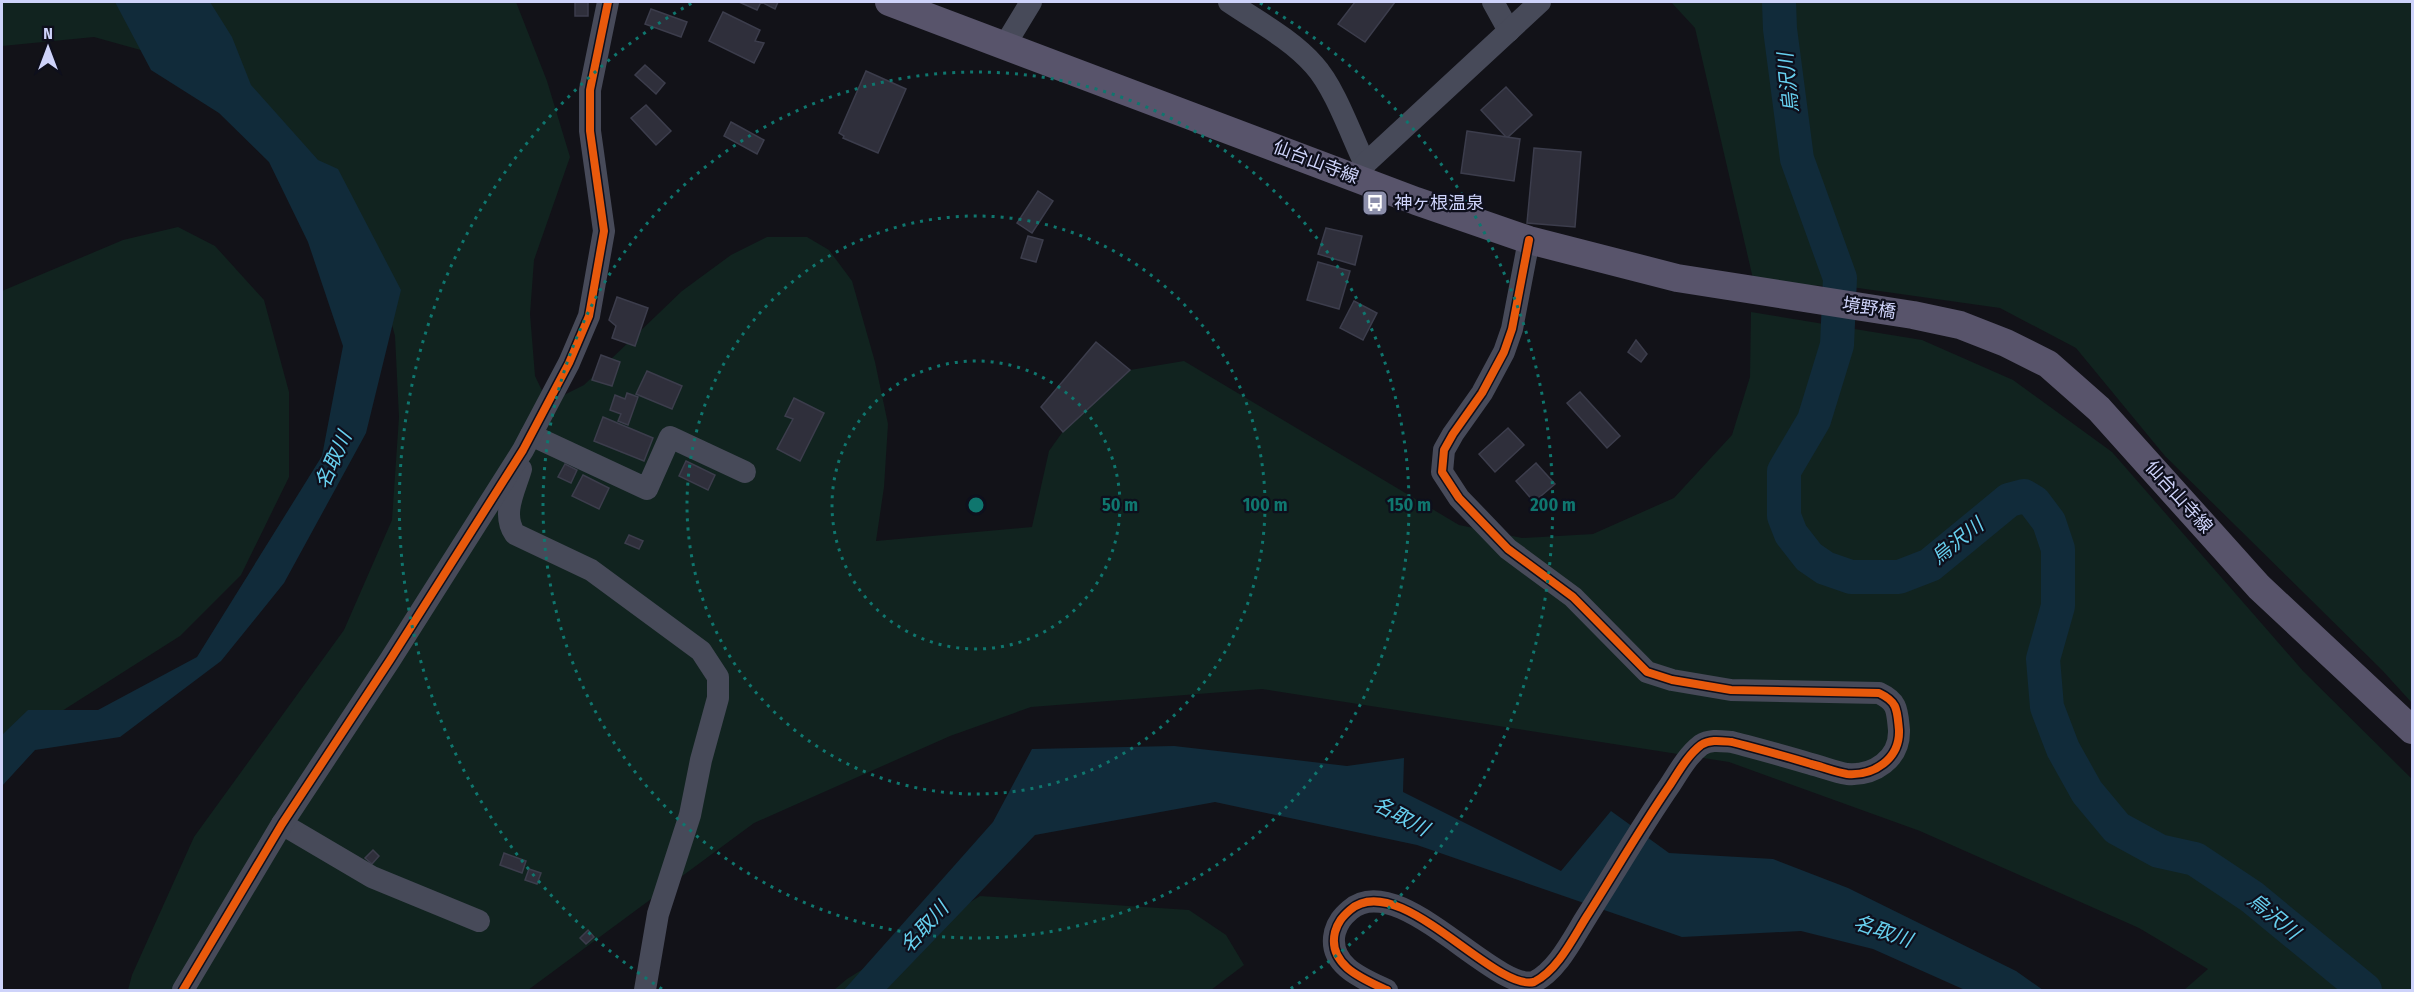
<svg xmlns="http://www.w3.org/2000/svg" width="2414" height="992" font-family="'Fira Sans Condensed','Noto Sans JP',sans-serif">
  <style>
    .green { fill: #11231f }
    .water { fill: #112b3a }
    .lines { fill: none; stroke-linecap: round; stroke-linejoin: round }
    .river { stroke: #112b3a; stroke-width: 34 }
    .building { fill: #2f2f3b; stroke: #3c3d4c; stroke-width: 1.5 }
    .minor { stroke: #474a59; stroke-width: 22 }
    .major { stroke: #58546b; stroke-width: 28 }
    .cycleway-casing { stroke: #0e0f1c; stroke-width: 11 }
    .cycleway { stroke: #e8590c; stroke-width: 8 }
    .ring { fill: none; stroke: #0f766e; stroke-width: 3; stroke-dasharray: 3 6 }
    .labels { text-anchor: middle; stroke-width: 4.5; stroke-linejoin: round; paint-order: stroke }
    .street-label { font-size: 18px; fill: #ced3fa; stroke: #0e0f1c }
    .poi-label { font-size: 18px; fill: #ced3fa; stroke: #0e0f1c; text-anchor: start }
    .water-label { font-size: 20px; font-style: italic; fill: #67d0ef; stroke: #0e0f1c }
    .centre { fill: #0f766e; stroke: #0e0f1c; stroke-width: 3 }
    .ring-label { font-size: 18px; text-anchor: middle; font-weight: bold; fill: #0f766e; stroke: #0e0f1c; stroke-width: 4.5; stroke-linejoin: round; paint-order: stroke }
  </style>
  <rect width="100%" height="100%" fill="#121218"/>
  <!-- green -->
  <g class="green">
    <path d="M2,2h514l31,79 23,76 -36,103 -4,54 5,62 13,27 36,-18 98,-94 49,-36 36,-18h40l22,13 23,31 23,81 13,62 -4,63 -8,54 156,-14 17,-76 32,-45 49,-36 54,-9 275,164 63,13 71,-4 81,-36 58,-63 18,-58 1,-65 171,28 91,40 99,72 191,219 109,108v211h-228l24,-21 -69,-41 -219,-97 -191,-69 -467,-73 -231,18 -81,29 -196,87 -226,167h-400l4,-15 62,-138 150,-207 48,-110 7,-103 -4,-81 -17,-65 -151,-197 -133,-37 -92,9z"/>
    <path d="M1671,2h741v701l-30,-33 -217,-214 -89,-108 -76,-40 -149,-21 -97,-4 -59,-255z"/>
    <path d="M178,227l37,19 49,54 25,92v85l-48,98 -61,61 -170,108 -8,8v-461l121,-51z"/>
    <path d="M980,896l209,14 37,25 18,30 -33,25h-377l13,-11z"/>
  </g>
  <!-- water -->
  <g class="water">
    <path d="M115,2h95l22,35 19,48 67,75 20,9 63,121 -35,143 -82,150 -63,78 -101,76 -85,13 -33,36v-51l26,-25h70l99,-53 125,-201 21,-110 -35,-104 -39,-80 -50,-49 -68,-43z"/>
    <path d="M1174,746l173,20 57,-8 -1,34 158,79 50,-60 58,42 104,6 75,29 168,83 27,19h-78l-92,-41 -72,-18 -119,6 -265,-92 -202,-43 -180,33 -149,155h-42l149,-168 39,-73z"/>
  </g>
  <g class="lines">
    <!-- river -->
    <path class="river" d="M1779,2l1,27 17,130 43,119 -3,67 -23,75 -30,51v45l7,18 18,23 16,11 26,9h48l31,-12 79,-65 15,-4 10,6 15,20 9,27v57l-15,53 4,48 16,42 24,43 30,36 42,23 36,8 57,38 113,93"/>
  </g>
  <!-- building -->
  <g class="building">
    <rect x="575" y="2" width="13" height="14"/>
    <path d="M739,2h39l-3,7 -14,-7 -4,8z"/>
    <path d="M1355,2h40l-30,40 -27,-18z"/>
    <path d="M651,9l36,13 -6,15 -36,-13z"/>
    <path d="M723,12l37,18 -5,11 9,2 -10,20 -45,-22z"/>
    <path d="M645,65l20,18 -9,11 -21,-19z"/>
    <path d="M866,71l40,18 -28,64 -35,-15 1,-2 -5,-3z"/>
    <path d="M1506,87l26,28 -25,23 -26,-28z"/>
    <path d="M646,105l25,26 -15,14 -25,-27z"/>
    <path d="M731,122l33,18 -7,14 -33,-18z"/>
    <path d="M1467,131l53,8 -6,42 -53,-8z"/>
    <path d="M1534,148l47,4 -6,75 -48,-4z"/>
    <path d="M1038,191l15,10 -21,32 -15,-10z"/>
    <path d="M1326,228l36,8 -7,29 -37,-11z"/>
    <path d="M1028,236l15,4 -7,22 -15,-4z"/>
    <path d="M1318,262l32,9 -11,38 -32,-9z"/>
    <path d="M617,297l31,11 -13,38 -23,-8 4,-12 -7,-6z"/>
    <path d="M1354,301l23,12 -14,27 -23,-12z"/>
    <path d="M1636,340l11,14 -6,8 -13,-10z"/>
    <path d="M1096,342l34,28 -67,62 -22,-25z"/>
    <path d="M601,355l19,7 -8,24 -20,-6z"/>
    <path d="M647,371l35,15 -10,23 -36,-15z"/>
    <path d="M1580,392l40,44 -13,12 -40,-45z"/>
    <path d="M627,393l11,4 -10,28 -10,-4 3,-7 -11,-4 5,-15 10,4z"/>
    <path d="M794,398l30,15 -24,48 -23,-12 16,-30 -8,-3z"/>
    <path d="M603,417l50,21 -9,23 -50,-20z"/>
    <path d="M1508,428l16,17 -29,27 -16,-18z"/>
    <path d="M686,461l29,14 -7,15 -29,-14z"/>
    <path d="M1536,463l19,21 -21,18 -18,-21z"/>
    <path d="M565,464l12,6 -6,13 -13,-6z"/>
    <path d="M583,475l26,13 -10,21 -27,-13z"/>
    <path d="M629,535l14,6 -4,8 -14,-6z"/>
    <path d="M373,850l6,6 -7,8 -7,-6z"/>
    <path d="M504,853l22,8 -4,12 -22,-8z"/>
    <path d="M529,869l12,4 -4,11 -12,-4z"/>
    <path d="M588,930l6,7 -8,7 -6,-6z"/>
  </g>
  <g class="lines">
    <!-- minor -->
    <g class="minor">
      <path d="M1229,2c28,19 62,37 85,63 21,23 37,70 51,99"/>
      <path d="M1493,2l16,29"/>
      <path d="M1005,45l26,-43"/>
      <path d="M1360,179l5,-15 175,-162"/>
      <path d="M531,435l116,54 23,-52 75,35"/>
      <path d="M521,469c-6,21 -20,45 -6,65l76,36 110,81 17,26v21l-17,62 -11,55 -32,99 -13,76"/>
      <path d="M282,824l90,53 107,44"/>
      <path d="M183,990l99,-166 108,-164 133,-210 46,-87 20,-47 15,-85 -14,-100v-41l18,-88"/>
      <path d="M1387,990c-24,-11 -60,-25 -52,-58 3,-10 7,-15 15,-22 48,-42 144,82 184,72 24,-12 39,-44 53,-66 28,-44 54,-89 83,-131 9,-14 18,-30 31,-40 9,-6 20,-4 31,-3 26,7 53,14 79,22 12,3 24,8 36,10 27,2 53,-15 52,-44 -2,-20 -1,-28 -20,-37l-148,-3 -59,-10 -25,-8 -74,-75 -65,-48 -49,-51 -17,-26 2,-22 9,-16 29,-41 22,-41 8,-23 17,-89"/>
    </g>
    <!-- major -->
    <path class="major" d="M889,2l527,199 113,39 148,38 236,37 47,10 46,18 42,21 51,45 160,178 153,143"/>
    <!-- cycleway casing -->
    <g class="cycleway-casing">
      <g id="cycleway">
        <path d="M183,990l99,-166 108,-164 133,-210 46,-87 20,-47 15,-85 -14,-100v-41l18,-88"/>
        <path d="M1387,990c-24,-11 -60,-25 -52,-58 3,-10 7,-15 15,-22 48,-42 144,82 184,72 24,-12 39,-44 53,-66 28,-44 54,-89 83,-131 9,-14 18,-30 31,-40 9,-6 20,-4 31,-3 26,7 53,14 79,22 12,3 24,8 36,10 27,2 53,-15 52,-44 -2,-20 -1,-28 -20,-37l-148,-3 -59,-10 -25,-8 -74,-75 -65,-48 -49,-51 -17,-26 2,-22 9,-16 29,-41 22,-41 8,-23 17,-89"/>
      </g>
    </g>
    <!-- cycleway -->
    <use href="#cycleway" class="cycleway"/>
  </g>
  <!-- distance rings -->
  <g class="ring">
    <circle cx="976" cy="505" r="144"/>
    <circle cx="976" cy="505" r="289"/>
    <circle cx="976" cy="505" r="433"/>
    <path d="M662 989A577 577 0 0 1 692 3M1260 3A577 577 0 0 1 1290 989"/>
  </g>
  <!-- icons -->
  <defs>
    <g id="bus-square" transform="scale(1.35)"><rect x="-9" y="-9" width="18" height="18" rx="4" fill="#8c8fab" stroke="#0e0f1c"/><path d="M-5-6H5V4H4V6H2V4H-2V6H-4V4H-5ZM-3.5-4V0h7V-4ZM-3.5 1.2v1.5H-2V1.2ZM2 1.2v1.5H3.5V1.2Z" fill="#fff"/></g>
  </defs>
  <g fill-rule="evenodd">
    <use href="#bus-square" x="1375" y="203"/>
  </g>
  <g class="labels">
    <!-- street labels -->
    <g class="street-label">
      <text transform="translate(1316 162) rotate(21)" y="6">仙台山寺線</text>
      <text transform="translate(1869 308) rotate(9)" y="6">境野橋</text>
      <text transform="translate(2179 497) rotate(48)" y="6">仙台山寺線</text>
    </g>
    <!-- poi labels -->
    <g class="poi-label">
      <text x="1394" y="209">神ヶ根温泉</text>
    </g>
    <!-- water labels -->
    <g class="water-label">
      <text transform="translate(1788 83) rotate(-96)" y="7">烏沢川</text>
      <text transform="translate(333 460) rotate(-66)" y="7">名取川</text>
      <text transform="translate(1957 541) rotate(-39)" y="7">烏沢川</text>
      <text transform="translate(1401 816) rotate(28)" y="7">名取川</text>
      <text transform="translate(2274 916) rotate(39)" y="7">烏沢川</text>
      <text transform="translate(924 927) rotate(-48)" y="7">名取川</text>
      <text transform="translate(1883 931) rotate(19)" y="7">名取川</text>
    </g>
  </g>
  <circle cx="976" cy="505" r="9" class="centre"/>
  <g class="ring-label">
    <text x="1120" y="511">50 m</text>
    <text x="1265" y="511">100 m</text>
    <text x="1409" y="511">150 m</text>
    <text x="1553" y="511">200 m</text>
  </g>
  <!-- border -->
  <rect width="2414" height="992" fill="none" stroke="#ced3fa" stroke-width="6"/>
  <!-- north arrow -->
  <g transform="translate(48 48)" stroke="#0e0f1c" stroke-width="4.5" paint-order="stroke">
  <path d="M0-4.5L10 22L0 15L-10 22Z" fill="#ced3fa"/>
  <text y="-9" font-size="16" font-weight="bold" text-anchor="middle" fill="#ced3fa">N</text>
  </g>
</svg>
